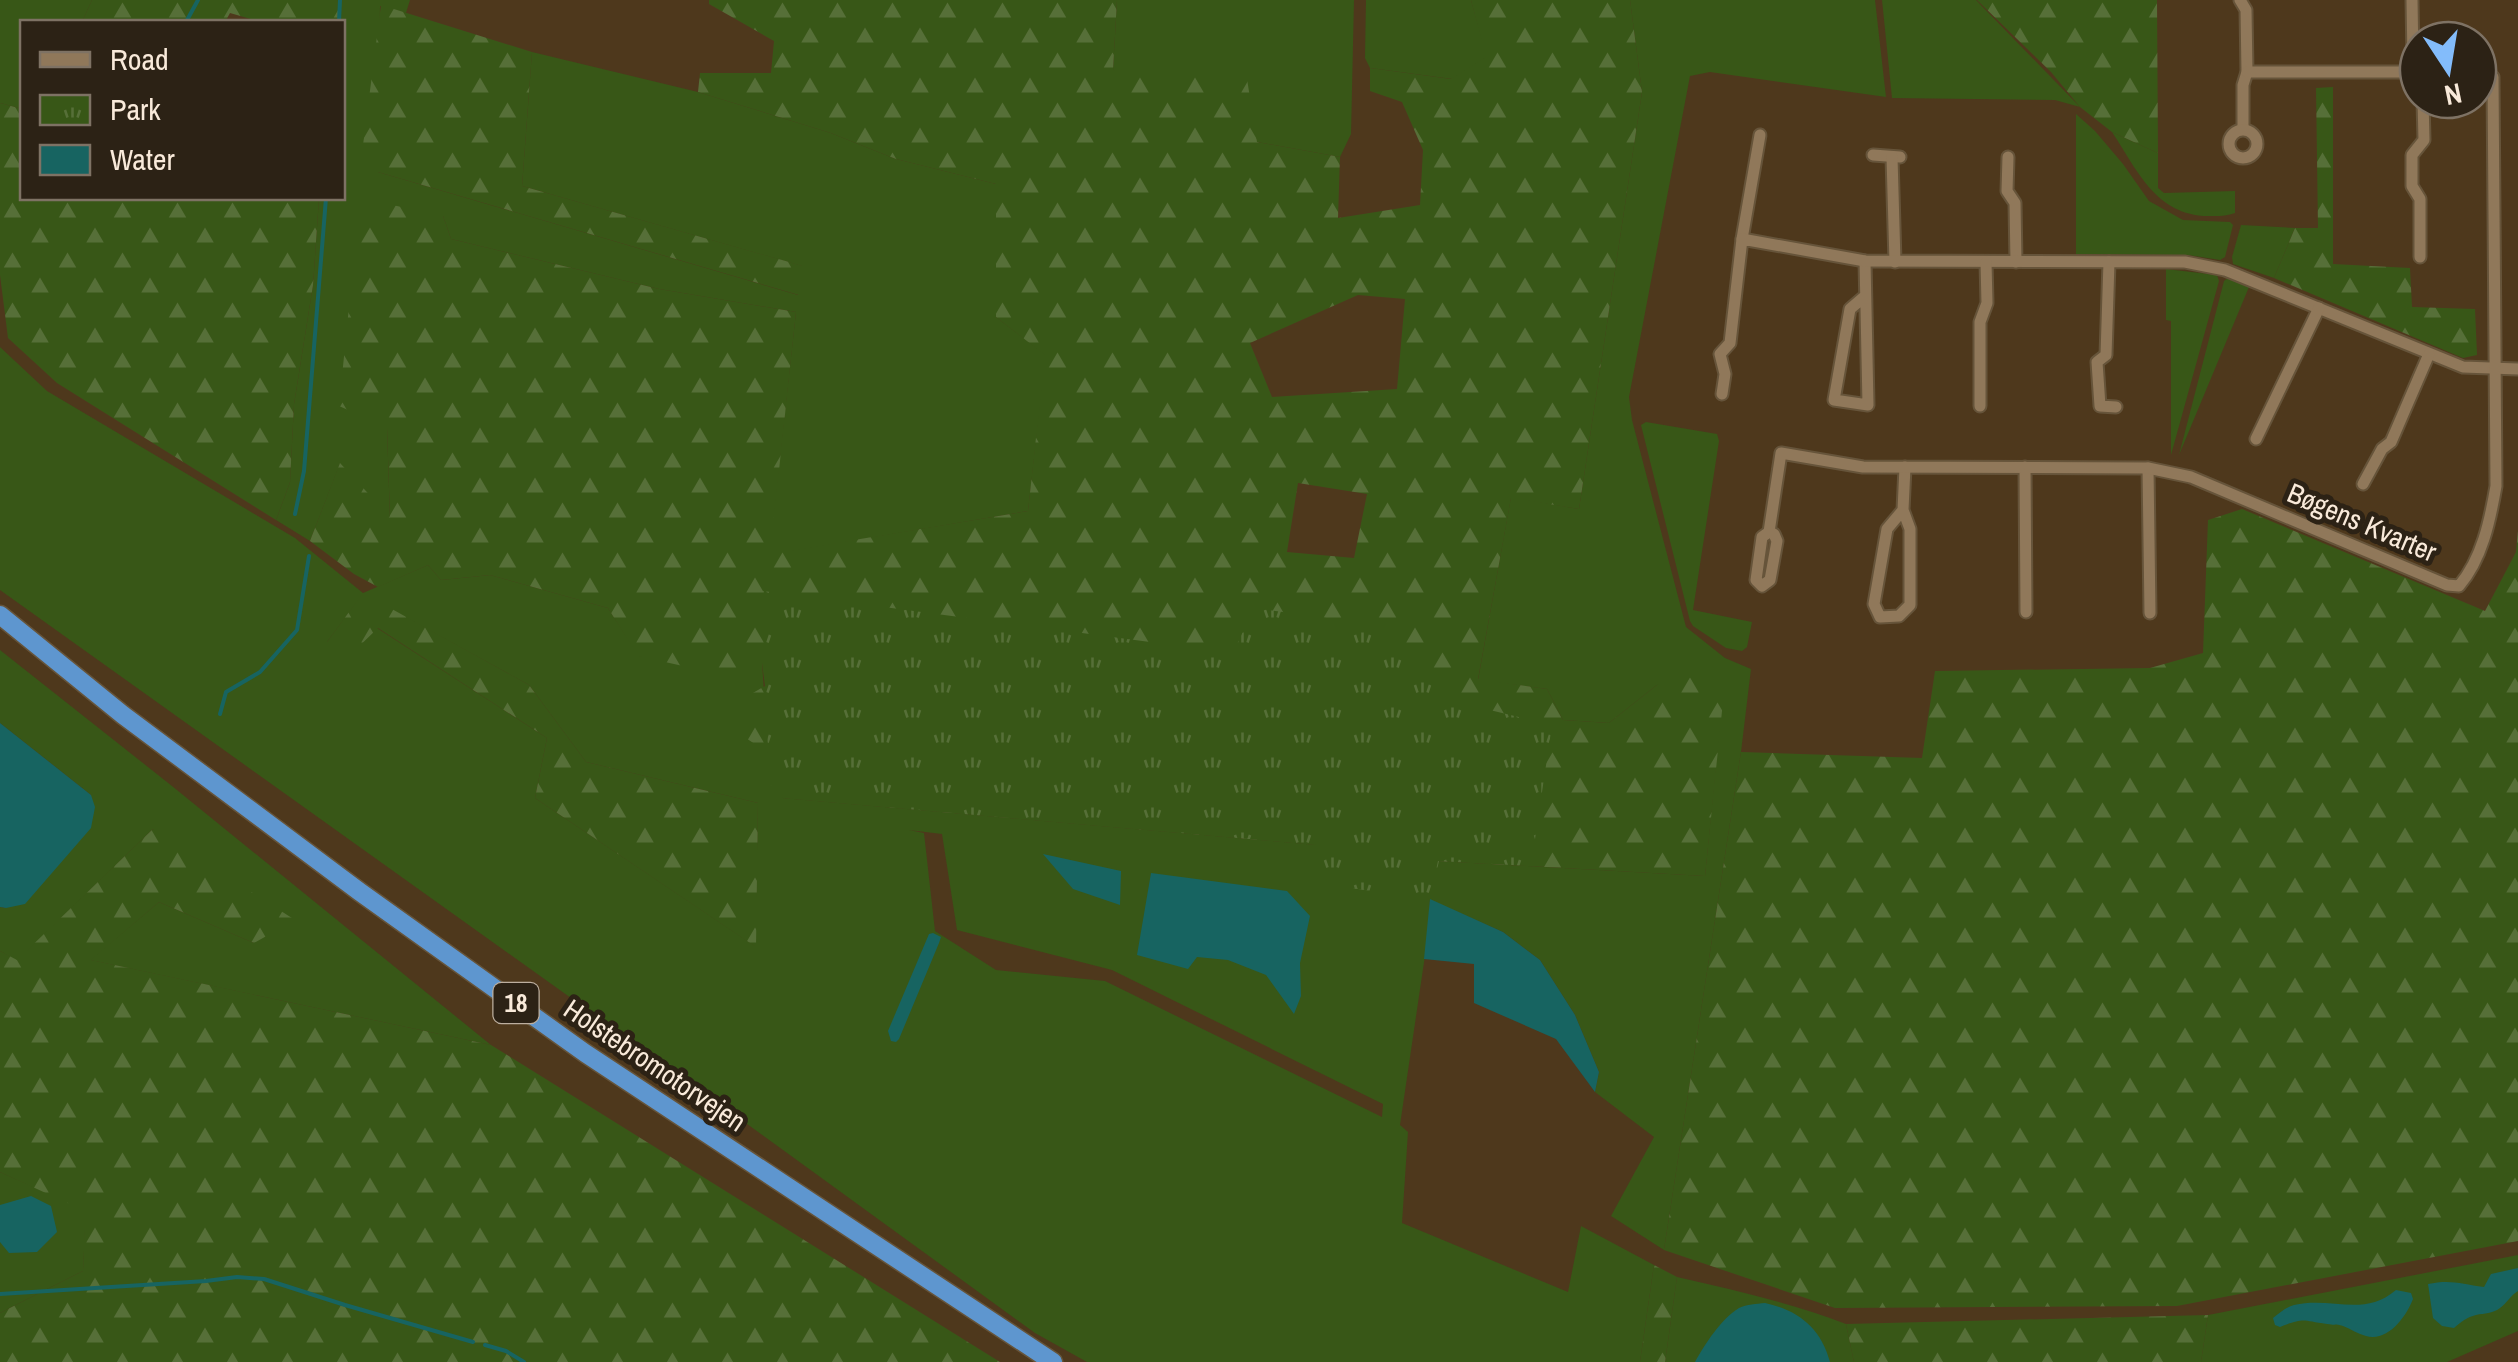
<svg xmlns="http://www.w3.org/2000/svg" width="2518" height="1362" font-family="'Archivo Narrow',sans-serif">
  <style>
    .grass { fill: #385717; fill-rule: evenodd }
    .forest { fill: url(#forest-firs); fill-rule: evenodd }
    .park { fill: url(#park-tufts) }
    .water { fill: #176461 }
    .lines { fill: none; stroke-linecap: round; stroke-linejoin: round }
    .stream { stroke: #176461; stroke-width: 4 }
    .minor-casing { stroke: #66543a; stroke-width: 15 }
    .trunk-casing { stroke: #66543a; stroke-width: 21 }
    .minor { stroke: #90785a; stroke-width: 11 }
    .trunk { stroke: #5e96cf; stroke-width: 18 }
    .labels { text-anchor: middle; stroke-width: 10; stroke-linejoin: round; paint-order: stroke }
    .shield { fill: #2c2215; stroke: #bcae9f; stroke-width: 2.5 }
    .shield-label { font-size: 25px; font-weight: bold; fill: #f9eada }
    .street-label { font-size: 28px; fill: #f9eada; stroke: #2c2215 }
  </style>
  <defs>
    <pattern id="forest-firs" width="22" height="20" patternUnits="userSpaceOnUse" patternTransform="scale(2.5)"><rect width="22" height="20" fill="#385717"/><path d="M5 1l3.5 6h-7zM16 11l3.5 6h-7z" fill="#566f38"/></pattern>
    <pattern id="park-tufts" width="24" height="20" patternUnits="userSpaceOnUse" patternTransform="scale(2.5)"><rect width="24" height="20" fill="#385717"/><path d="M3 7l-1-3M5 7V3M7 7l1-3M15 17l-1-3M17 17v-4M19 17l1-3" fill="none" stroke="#566f38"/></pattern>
  </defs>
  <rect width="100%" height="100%" fill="#4e381c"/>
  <!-- grass -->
  <g class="grass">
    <path d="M0,0h92l-10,22h-60v87l-22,-6z"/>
    <path d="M341,0h69l-4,13 -26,-7 -2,166 420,123 4,-29 -280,-80 10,-134 166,40 133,41 65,26 100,25v133l50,38 -18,156 -259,44 27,-243 -137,-23 -208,-50 -8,-23 -56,211 3,92 -50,-55 -30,77 -34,-21 14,-38 4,-78 19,-119 6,-87h23v-176h-4z"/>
    <path d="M1117,0h237l-3,134 -11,23 -83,-15 -144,-72z"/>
    <path d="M1366,0h105l16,57 -35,22 -82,-11 -5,-10z"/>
    <path d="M1630,0h245l11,97 -176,-25 -20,4 -61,321 3,23 54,207 39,31 26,11 -10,83 -77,498 -53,-34 43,-79 -59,-45 4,-20 -24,-57 -35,-55 -37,-28 -73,-32 -3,42 -27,183 8,7 -6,91 166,69 13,-66 73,39 -14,97h-553l-52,-29 -310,-225 -725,-518v-243l47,44 248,147 68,55 65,-28 13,15 49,-5 118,33 31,48 123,6 6,91 15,45 534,47 112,54 9,-38 267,15 19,-194 -67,3 -48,38 -46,-3 -16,-31 -69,-9 33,-183 68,12 63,-417zM363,594l166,91 57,77 172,41 -3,143 -220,-148 12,-60 -170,-110 -50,14zM909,830l33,4 15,96 155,40 271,134 -1,13 -277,-136 -109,-11 -61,-39 -11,-98z"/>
    <path d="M1882,0h94l104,107 -25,-7 -163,-2z"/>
    <path d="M2076,114l19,17 28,33 26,37 34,19 47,2 3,3 -8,32 -5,3 -32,-5 -112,-1z"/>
    <path d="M2112,132l46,21v35l6,5 71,-2v22c-10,4 -21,3 -32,3 -49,-4 -67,-48 -91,-84z"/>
    <path d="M2241,225l54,3 -21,50 -41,-14 -1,-7z"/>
    <path d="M2166,269l51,6 2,6 -48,174v-134l-5,-1z"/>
    <path d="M2228,278l21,9 -70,168 45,-174z"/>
    <path d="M1646,422l71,12 2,7 -26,169 59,12 -5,25 -5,4 -16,-3 -33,-22 -3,-5 -49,-196z"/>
    <path d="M0,650l172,136 319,259 -401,-85 69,-58 95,41 -101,-114 -136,132 -17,-10v-44l6,1 85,-113 -91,-72z"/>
    <path d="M0,1172l86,38 -3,61 -83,42z"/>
    <path d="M2518,1255v76l-71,31h-246l7,-47z"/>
    <path d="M1677,1277c58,13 114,26 169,47l8,38h-189z"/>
  </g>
  <!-- forest -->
  <g class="forest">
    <path d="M92,0h249l-3,22h-77l-31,-9 -5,9h-143z"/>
    <path d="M709,0h408l-4,70 134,9 10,63 83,15 -2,61 82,-13 3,-55 -21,-48 -32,-11v-23l81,11 35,-22 -15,-57h159l12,92 -63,417 -68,-11 -33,181 69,10 16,31 46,3 48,-38 23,-9 45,6 -20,194 -266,-15 -9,38 -115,-16 2,-38 -534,-47 -16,-17 1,-28 -31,-21 9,-35 19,-11 -3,-23 -34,13 -90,-20 -30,-48 -118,-33 -49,5 -13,-15 -50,22 -24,-13 -44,-33 30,-78 50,54 -3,-90 -48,-21 21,-208 83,18 8,23 208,50 137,23 -26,242 258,-43 17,-156 -49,-38v-133l-100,-25 -65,-26 -133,-41 2,-19h71l3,-32 -65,-37zM1358,295l47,4 -8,90 -125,8 -22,-54zM1298,483l69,11 -13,64 -67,-6z"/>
    <path d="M1977,0h180l1,153 -46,-21 -32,-25 -29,-35z"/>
    <path d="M381,5l151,47 -10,134 281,80 -4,29 -421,-123 -15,-27z"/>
    <path d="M2333,87v177l77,4 2,39 63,2 2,46 -14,3 -189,-80 21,-50h23l-2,-140z"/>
    <path d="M0,103l22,6v89h297l-6,87 -19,119 -4,78 -14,38 -219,-137 -49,-45 -8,-63z"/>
    <path d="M2242,509l243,102 31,-59 2,-22v711l-341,65 -342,2 -171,-58 77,-498 181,6 13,-87 215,-3 53,-15 5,-133z"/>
    <path d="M363,593l166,92 57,77 172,41 -2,144 -221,-149 12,-60 -169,-110 -28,27 -23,-13z"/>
    <path d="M153,829l142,91 -41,23 -95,-41 -68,58 400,85 509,317h-1000v-49l83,-42 2,-60 -85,-39v-221l17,9z"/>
    <path d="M1654,1265l23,12 -12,85h-25z"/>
    <path d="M2208,1315l-7,47h-347l-8,-38z"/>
  </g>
  <!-- park -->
  <path class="park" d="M763,591l470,62 21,-45 139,19 47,71 112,27 -21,141 -93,-5 -8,38 -115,-16 2,-38 -534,-47 -16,-17 1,-28z"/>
  <!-- water -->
  <g class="water">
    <path d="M0,723l91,72 4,12 -4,21 -66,76 -19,4 -6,-1z"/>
    <path d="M1043,854l78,17 -1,34 -47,-16z"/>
    <path d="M1151,873l136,18 23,25 -10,47 1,33 -7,18 -28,-39 -38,-15 -31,-3 -9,12 -51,-14z"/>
    <path d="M1430,899l73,33 37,28 35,55 24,57 -4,20 -39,-53 -82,-36v-39l-50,-5z"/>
    <path d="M933,933l8,4 -2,6 -40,96 -3,3 -5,-1 -3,-10 41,-97z"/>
    <path d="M31,1196l20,10 6,26 -20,20 -28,1 -9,-11v-37z"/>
    <path d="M2518,1268v23c-8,5 -11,12 -18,17 -8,6 -15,5 -24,7 -9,2 -15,7 -22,13l-12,-2 -9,-8 -5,-34c22,-5 34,0 56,3l7,-13z"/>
    <path d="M2396,1290l15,3 2,6c-7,18 -25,43 -47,37 -8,-2 -15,-7 -23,-10 -11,-3 -4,0 -16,-2 -25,-3 -21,-7 -47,3l-5,-2 -2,-7c7,-5 13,-11 21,-13 38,-9 69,13 102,-15z"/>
    <path d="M1765,1303c33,7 56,25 65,59h-135c10,-18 26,-43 44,-54 8,-4 17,-4 26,-5z"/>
  </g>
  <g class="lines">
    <!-- stream -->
    <g class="stream">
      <path d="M186,22l12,-22"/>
      <path d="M339,22l1,-22"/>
      <path d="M295,514l9,-43 22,-273"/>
      <path d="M220,714l6,-22 34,-20 37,-42 12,-74"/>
      <path d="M0,1294l206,-13 31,-4 27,2 81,26 128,37"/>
      <path d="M485,1345l21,6 18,11"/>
    </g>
    <!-- minor casing -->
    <g class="minor-casing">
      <g id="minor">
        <path d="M2240,0l6,10 1,62 -4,13v44"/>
        <path d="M2247,72h171l-5,-12 -1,-60"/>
        <circle cx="2243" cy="144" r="14"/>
        <path d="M1873,155l27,2"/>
        <path d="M1892,157l3,105"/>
        <path d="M2008,157l-1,34 8,12 1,59"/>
        <path d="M1742,239l18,-104"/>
        <path d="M2420,257v-58l-8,-13v-31l12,-15 -1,-40"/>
        <path d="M2109,262l-3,93 -9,7 3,44 16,1"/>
        <path d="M1864,297l-14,12 -16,91 34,5 -3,-144"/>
        <path d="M1722,394l3,-20 -5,-20 10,-11 12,-104 123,22 320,1 40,8 238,97 55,2"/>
        <path d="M1980,406v-84l7,-19 -1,-41"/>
        <path d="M2256,439l63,-131"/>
        <path d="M2025,467l1,145"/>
        <path d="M2148,468l2,145"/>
        <path d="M2363,484l19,-35 9,-7 38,-88"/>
        <path d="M1903,510l-16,19 -13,75 6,13 19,-1 11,-11v-76l-7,-19 2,-43"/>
        <path d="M1769,532l5,2 3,7 -7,39 -8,6 -6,-6 6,-43 7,-5 12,-79 82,14 285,1 43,9 256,108 12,1c23,-27 31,-65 37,-100l-3,-409 -9,-6h-6"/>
      </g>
    </g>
    <!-- trunk casing -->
    <g class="trunk-casing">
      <path id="trunk" d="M0,615l123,100 237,177 225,161 468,309"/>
    </g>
    <!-- minor -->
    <use href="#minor" class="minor"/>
    <!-- trunk -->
    <use href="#trunk" class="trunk"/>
  </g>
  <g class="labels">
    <!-- shield labels -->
    <rect class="shield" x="493.5" y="983" width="45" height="40" rx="8"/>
    <g class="shield-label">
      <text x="516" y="1012">18</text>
    </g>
    <!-- street labels -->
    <g class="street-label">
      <text transform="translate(2362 522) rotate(23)" y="10">Bøgens Kvarter</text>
      <text transform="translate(655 1065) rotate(34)" y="10">Holstebromotorvejen</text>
    </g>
  </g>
  <!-- legend -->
  <rect x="20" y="20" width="325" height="180" fill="#2c2215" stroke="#7e7264" stroke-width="2.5"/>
  <rect x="40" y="52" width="50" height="15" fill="#90785a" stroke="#7e7264" stroke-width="2.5"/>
  <text x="110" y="70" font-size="30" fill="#f9eada">Road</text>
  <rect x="40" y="95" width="50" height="30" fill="url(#park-tufts)" stroke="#7e7264" stroke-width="2.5"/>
  <text x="110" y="120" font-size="30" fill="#f9eada">Park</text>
  <rect x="40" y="145" width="50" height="30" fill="#176461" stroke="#7e7264" stroke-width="2.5"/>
  <text x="110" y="170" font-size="30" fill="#f9eada">Water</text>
  <!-- north arrow -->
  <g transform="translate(2448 70) rotate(168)"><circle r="48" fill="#2c2215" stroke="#7e7264" stroke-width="2.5"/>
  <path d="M0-8L18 38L0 25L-18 38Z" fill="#83bcfb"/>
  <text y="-15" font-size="28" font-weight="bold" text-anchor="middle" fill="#f9eada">N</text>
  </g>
</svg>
